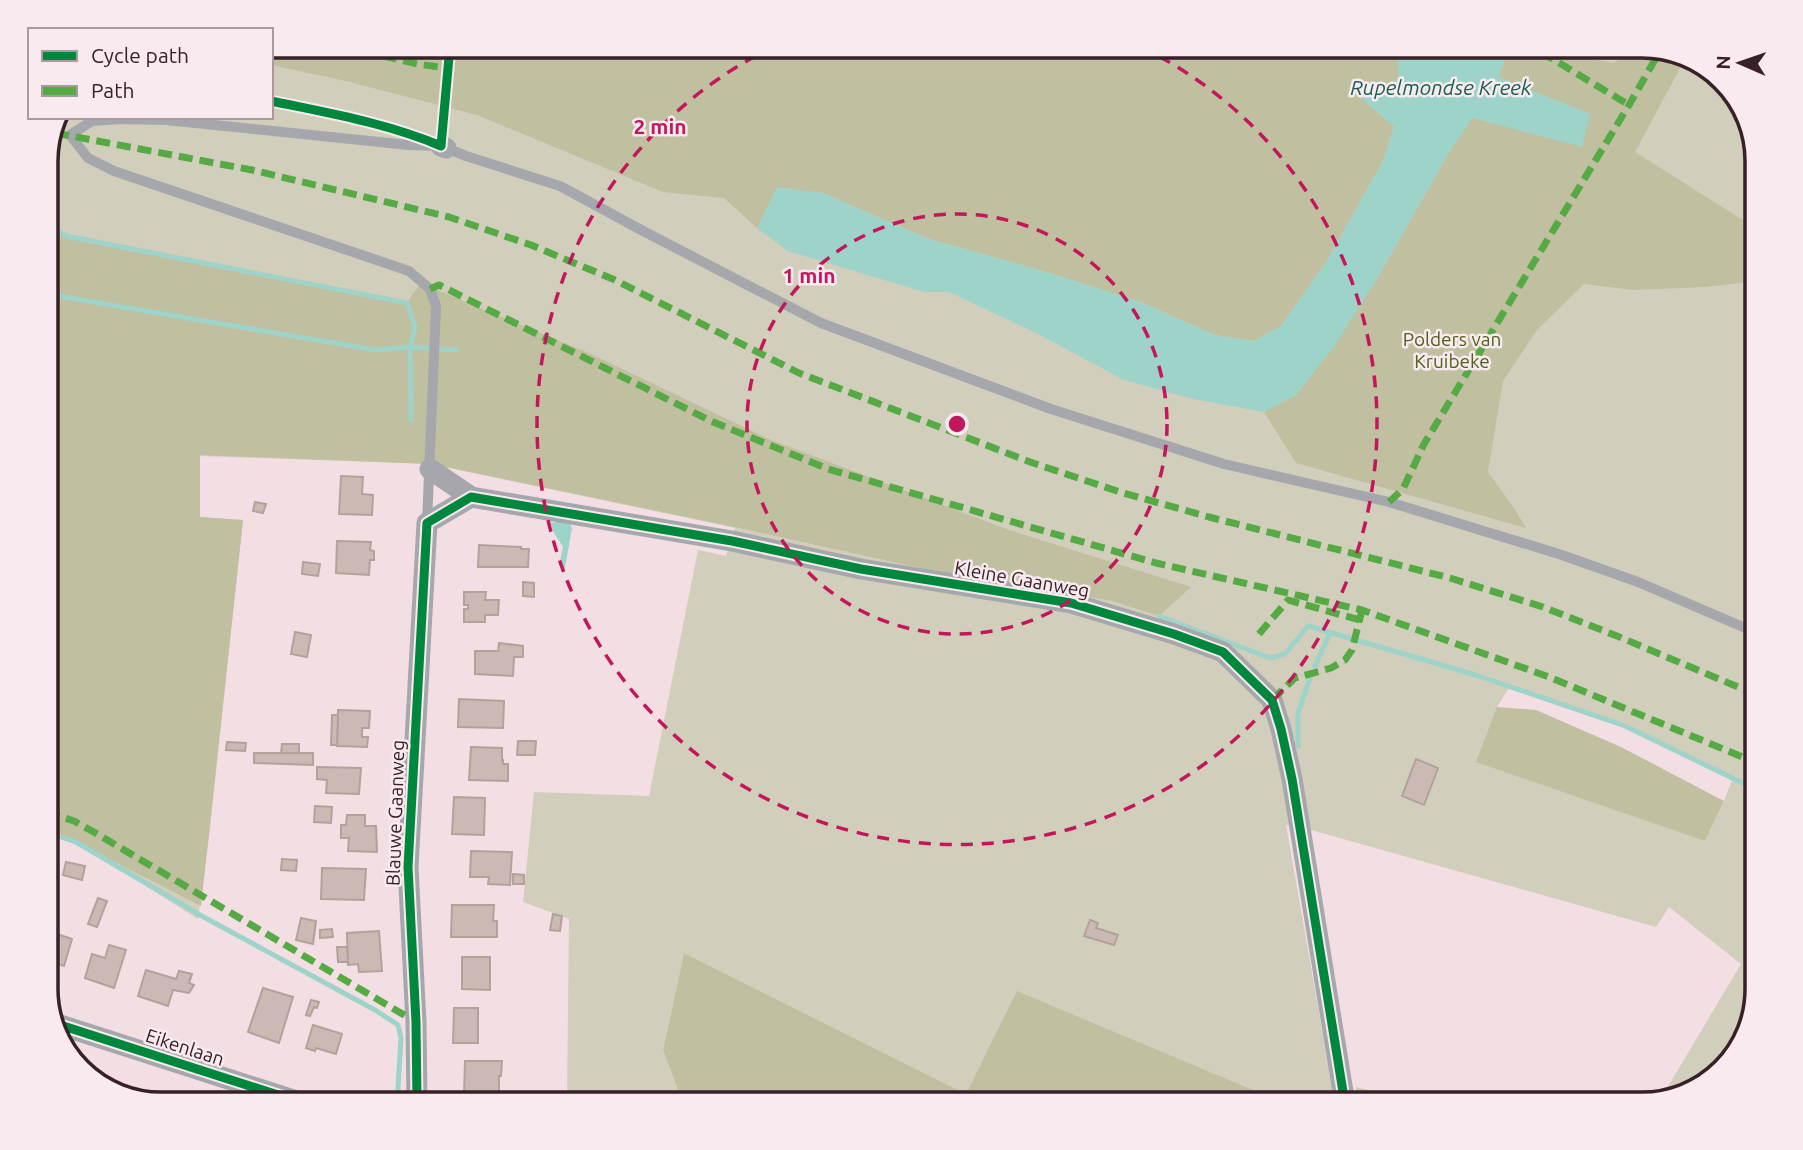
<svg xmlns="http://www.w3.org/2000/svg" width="1803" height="1150" font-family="Ubuntu,sans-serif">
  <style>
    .green { fill: #d1cebb; fill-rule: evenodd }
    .forest { fill: #c0bf9f }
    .water { fill: #9ed3c9 }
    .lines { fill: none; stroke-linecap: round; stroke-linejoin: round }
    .stream { stroke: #9ed3c9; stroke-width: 5 }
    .building { fill: #cbb9b4; stroke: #b3a19c; stroke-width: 2 }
    .lane { stroke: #a6a7ad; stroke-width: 10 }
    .street { stroke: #a6a7ad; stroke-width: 21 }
    .quiet { stroke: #5a4; stroke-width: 7; stroke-dasharray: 14 7; stroke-linecap: butt }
    .cycleway-casing { stroke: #f8eaee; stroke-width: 13 }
    .cycleway { stroke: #00873e; stroke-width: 9 }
    .ring { fill: none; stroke: #c2185b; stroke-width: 3.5; stroke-dasharray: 12 9 }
    .labels { text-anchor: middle; stroke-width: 5; stroke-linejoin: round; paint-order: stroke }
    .park-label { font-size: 19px; fill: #515f1b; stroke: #f8eaee }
    .street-label { font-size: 19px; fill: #372027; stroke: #f8eaee }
    .water-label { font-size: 21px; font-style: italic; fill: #185e52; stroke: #f8eaee }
    .rim { fill: none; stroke: #372027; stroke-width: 3.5 }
    .centre { fill: #c2185b; stroke: #f8eaee; stroke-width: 3.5 }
    .ring-label { font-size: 21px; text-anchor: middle; font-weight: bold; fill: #c2185b; stroke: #f8eaee; stroke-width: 5; stroke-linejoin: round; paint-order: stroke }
  </style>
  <rect width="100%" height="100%" fill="#f3dee4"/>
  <!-- green -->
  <g class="green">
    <path d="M271,46h1371l64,19 36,38 15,51v835l-19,64 -39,36 -39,11 81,-136 -72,-57 -13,20 -341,-96 -29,-6 49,279h-49l-268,-112 -52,102 -282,-141 -21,97 20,54h-116l2,-185 -46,-17 11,-110 115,4 49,-246 28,6 9,-28 -304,-64 -231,-8v61l43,3 -34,318 -11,81 -122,-77 -30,-10v-678l16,-37h209zM1510,686l115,40 108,52 -9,23 -19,40 -208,-134z"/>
    <path d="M1356,1087l65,17h-63z"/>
  </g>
  <!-- forest -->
  <g class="forest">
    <path d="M271,46h1117l9,8 2,25 -5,48 -11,34 -57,101 -45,64 -27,15 -39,-6 -74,-33 -88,-28 -127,-36 -103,-45 -46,-5 -20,40 -33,-30 -61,-6 -186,-77 -131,-34 -75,-16z"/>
    <path d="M1510,46h43l34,12 26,5 10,-6 7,-11h12l43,13 -50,93 122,77v52l-52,6 -71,3 -50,-6 -47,46 -34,51 -15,91 26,36 12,20 -230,-65 -32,-51 32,-17 85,-123 67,-118 24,-36 117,-4 -91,-37z"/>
    <path d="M46,224l20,12 341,67 13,-20 171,71 180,86 238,90 182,57 -32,29 -47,-15 -196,-34 -181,-40 -304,-63 -231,-9v62l43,3 -42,386 -125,-64 -30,-10z"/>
    <path d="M1497,707l39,3 85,37 103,54 -19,40 -229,-79z"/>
    <path d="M684,953l282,141 51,-103 269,113h-603l-20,-54z"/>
  </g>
  <!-- water -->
  <g class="water">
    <path d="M1388,46h122l-12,31 92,37 -8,33 -110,-29 -24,36 -67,118 -47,75 -38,48 -32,17 -71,-13 -69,-19 -84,-45 -91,-43h-25l-136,-41 -31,-23 20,-41 46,6 103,45 127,36 88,28 74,33 39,6 27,-15 45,-64 57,-101 11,-34 -32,-28 37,-20 -2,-25z"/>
    <path d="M558,521l12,2 2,5 -7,40 -3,2 -3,-5 4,-18c-5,-9 -11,-14 -12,-24z"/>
  </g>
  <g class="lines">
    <!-- stream -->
    <g class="stream">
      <path d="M466,57l1,-11"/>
      <path d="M46,224l20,12 341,67 8,24 -5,20 -34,3 -330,-56"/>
      <path d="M411,420l-1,-73 47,3"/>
      <path d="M1159,616l111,42 15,-4 23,-28 168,49 149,51 132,64"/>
      <path d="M1315,666l15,-33"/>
      <path d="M1298,746v-33l12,-35"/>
      <path d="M46,832l30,10 124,73 175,95 23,15 3,13 -4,66"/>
    </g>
  </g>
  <!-- building -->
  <g class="building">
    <path d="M1530,46h13l-7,10 -10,-6z"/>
    <path d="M341,476l22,1 -1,17 11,1 -1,20 -33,-1z"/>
    <path d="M255,502l11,2 -3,9 -10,-2z"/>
    <path d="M337,541l34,1 -1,8 4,1v9h-4l-1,15 -33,-2z"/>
    <path d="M479,545l42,2v2h8l-1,18h-50z"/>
    <path d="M303,562l17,2 -2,12 -16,-2z"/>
    <path d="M523,582l11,1v14l-11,-1z"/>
    <path d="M464,592h22l-1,8h14l-1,15h-13v7h-21v-13h4v-4h-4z"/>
    <path d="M295,632l16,3 -4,22 -16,-3z"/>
    <path d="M499,643l24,3v11h-9l-1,19 -38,-2v-23h23z"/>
    <path d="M459,699l45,2 -1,27 -45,-1z"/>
    <path d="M338,710l32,1 -1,17h-7v9h6l-1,10 -30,-1z"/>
    <path d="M332,715h6l-1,30h-6z"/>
    <path d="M518,741h18l-1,14h-18z"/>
    <path d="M227,742l19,1 -1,8 -19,-1z"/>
    <path d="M282,744h17v9h-18z"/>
    <path d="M471,747l31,1v12h1v4h5v17l-39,-1z"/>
    <path d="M254,753h59v12l-59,-2z"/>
    <path d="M1416,759l22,9 -14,37 -22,-9z"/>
    <path d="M317,767l44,1 -2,26 -33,-1 1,-13 -10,-1z"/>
    <path d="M454,797l31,1 -1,37 -32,-1z"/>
    <path d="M315,806l17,1 -1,16 -17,-1z"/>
    <path d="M347,815h18v11h11l1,26 -29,-1 1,-13h-8v-13h5z"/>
    <path d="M471,851l41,1 -2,33 -22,-1 1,-7h-19z"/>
    <path d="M282,859l15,1 -1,11 -15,-1z"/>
    <path d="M66,862l19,4 -3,14 -19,-5z"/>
    <path d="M322,868l44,1 -2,31 -43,-1z"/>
    <path d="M513,874l11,1v9h-11z"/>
    <path d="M98,898l9,3 -10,26 -9,-3z"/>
    <path d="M452,905h42l-1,16h4v16h-46z"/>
    <path d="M553,914l9,2 -2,15 -10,-1z"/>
    <path d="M46,915l9,2 -4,15 21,7 -8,27 -18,-6z"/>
    <path d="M301,918l15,3 -3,23 -17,-4z"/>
    <path d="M1090,920l8,3 -2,5 22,7 -4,10 -30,-9z"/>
    <path d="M332,929l1,8 -13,1v-8z"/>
    <path d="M379,931l3,40 -23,1 -1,-8 -10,1 -1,-32z"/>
    <path d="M109,945l17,5 -12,38 -29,-10 7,-24 13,4z"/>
    <path d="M337,947h10l1,15h-10z"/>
    <path d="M462,957h28v33l-28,-1z"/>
    <path d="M146,970l30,9 3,-8 13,3 -3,9 5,2 -5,8 -16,-3 -5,16 -30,-10z"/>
    <path d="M263,988l30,9 -14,46 -31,-11z"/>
    <path d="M311,1000l8,2 -2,6 -3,-1 -4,9 -4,-1z"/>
    <path d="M454,1008h24v35h-25z"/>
    <path d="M313,1025l29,9 -6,20 -20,-6 -1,3 -9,-3z"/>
    <path d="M465,1061h37l-1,15h-2v18l-9,-1v2h-26z"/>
  </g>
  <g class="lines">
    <!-- lane -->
    <g class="lane">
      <path d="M271,101c53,11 114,21 163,42"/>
      <path d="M441,146l9,-100"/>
      <path d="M446,148l20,8 94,30 85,46 176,91 230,86 173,55 165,38 170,52 79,28 119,51"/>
      <path d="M427,523l9,-217 -6,-17 -21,-18 -295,-100 -26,-13 -18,-23 22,-14 28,-2 46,1 242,25 33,1"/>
    </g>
    <!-- street -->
    <g class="street">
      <path d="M441,146l5,2"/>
      <path d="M430,469l41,28"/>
      <path d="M54,1023l252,81"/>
      <path d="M417,1104l-1,-82 -8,-155 19,-344 44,-26 261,44 129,28 210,34 103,31 49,18 49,48 9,29 11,50 53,325"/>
    </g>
    <!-- quiet -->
    <g class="quiet">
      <path d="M342,46l75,18 31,4"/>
      <path d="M1541,52l88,53"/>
      <path d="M55,133l197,37 197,47 82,28 84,35 184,93 234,90 87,29 89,25 241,61 93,29 74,29 140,59"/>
      <path d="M430,289l9,-4 272,136 117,48 328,94 206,47 187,67 208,86"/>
      <path d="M1389,502l14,-13 21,-45 205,-339 31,-54"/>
      <path d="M1259,634l29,-34 72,20"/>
      <path d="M1272,700l23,-22 36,-10 14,-8 7,-10 10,-40"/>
      <path d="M46,812l28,9 18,10 324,191"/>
    </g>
    <!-- cycleway casing -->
    <g class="cycleway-casing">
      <g id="cycleway">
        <path d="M271,101c57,12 116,22 170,45l9,-100"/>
        <path d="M54,1023l252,81"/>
        <path d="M417,1104l-1,-82 -8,-155 19,-344 44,-26 261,44 129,28 210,34 103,31 49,18 49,48 9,29 11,50 53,325"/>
      </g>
    </g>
    <!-- cycleway -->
    <use href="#cycleway" class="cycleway"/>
  </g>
  <!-- distance rings -->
  <g class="ring">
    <circle cx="957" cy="424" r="210"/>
    <path d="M1141 47A420 420 0 1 1 773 47"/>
  </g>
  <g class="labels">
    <!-- park labels -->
    <g class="park-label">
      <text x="1452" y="346">Polders van<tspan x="1452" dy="22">Kruibeke</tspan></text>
    </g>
    <!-- street labels -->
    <g class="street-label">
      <text transform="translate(1022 579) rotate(10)" y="7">Kleine Gaanweg</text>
      <text transform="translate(395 813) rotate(-88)" y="7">Blauwe Gaanweg</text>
      <text transform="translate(185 1047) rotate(18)" y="7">Eikenlaan</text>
    </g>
    <!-- water labels -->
    <g class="water-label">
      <text x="1441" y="95">Rupelmondse Kreek</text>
    </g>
  </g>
  <!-- crop -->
  <path d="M0 0H1803V1150H0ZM161 58H1642A103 103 0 0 1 1745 161V989A103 103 0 0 1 1642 1092H161A103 103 0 0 1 58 989V161A103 103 0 0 1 161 58Z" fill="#f8eaee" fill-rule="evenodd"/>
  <path class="rim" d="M161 58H1642A103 103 0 0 1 1745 161V989A103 103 0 0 1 1642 1092H161A103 103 0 0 1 58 989V161A103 103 0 0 1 161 58Z"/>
  <circle cx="957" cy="424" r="10" class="centre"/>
  <g class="ring-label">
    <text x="660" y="134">2 min</text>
    <text x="809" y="283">1 min</text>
  </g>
  <!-- legend -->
  <rect x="28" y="28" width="245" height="91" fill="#f8eaee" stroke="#ab999e" stroke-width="2"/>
  <rect x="42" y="51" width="35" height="10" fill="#00873e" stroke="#ab999e" stroke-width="2"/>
  <text x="91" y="63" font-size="21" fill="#372027">Cycle path</text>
  <rect x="42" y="86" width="35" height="10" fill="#55aa44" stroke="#ab999e" stroke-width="2"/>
  <text x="91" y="98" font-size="21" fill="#372027">Path</text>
  <!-- north arrow -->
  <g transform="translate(1740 63) rotate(272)" stroke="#f8eaee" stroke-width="5" paint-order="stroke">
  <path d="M0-5L12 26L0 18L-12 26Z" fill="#372027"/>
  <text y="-10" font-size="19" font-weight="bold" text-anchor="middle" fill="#372027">N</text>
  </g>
</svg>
